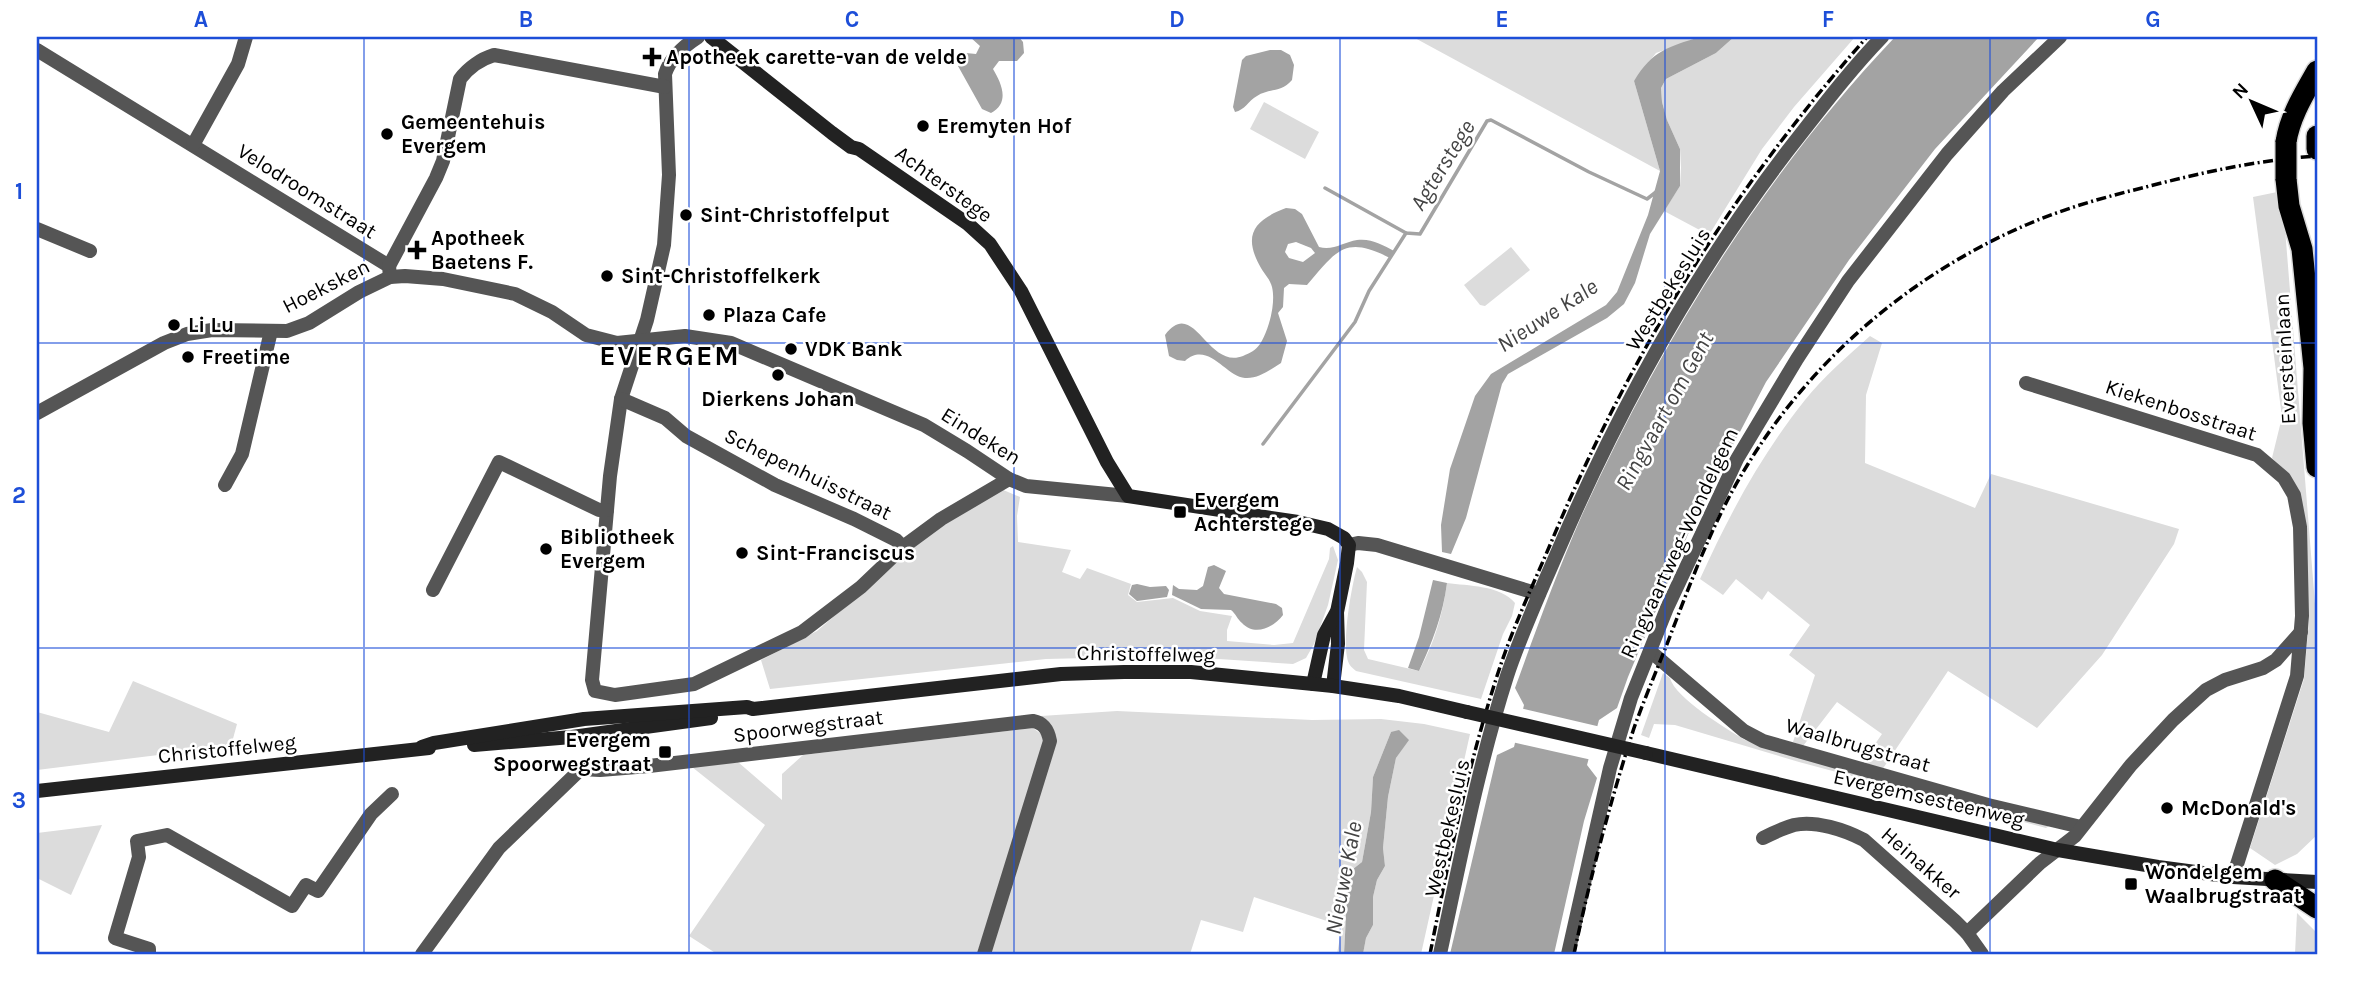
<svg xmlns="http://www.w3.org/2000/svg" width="2354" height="991" font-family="Karla,sans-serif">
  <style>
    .green { fill: #dcdcdc }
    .water { fill: #a3a3a3; fill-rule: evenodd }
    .pier { fill: #fff }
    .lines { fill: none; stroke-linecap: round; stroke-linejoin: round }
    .stream { stroke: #a3a3a3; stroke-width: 3.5 }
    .highway-casing { stroke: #dbdbdb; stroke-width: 24 }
    .street { stroke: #555; stroke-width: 14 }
    .secondary { stroke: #222; stroke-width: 14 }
    .highway { stroke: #000; stroke-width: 21 }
    .rail { stroke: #000; stroke-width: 3.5; stroke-dasharray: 10 3.5 2 3.5; stroke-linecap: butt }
    .highway-bridge-casing { stroke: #dbdbdb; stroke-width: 24; stroke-linecap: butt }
    .secondary-bridge { stroke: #222; stroke-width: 14 }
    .highway-bridge { stroke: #000; stroke-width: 21 }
    .grid { fill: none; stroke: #1d4ed8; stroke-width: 2; stroke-opacity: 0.55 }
    .poi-dot { fill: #000; stroke: #fff; stroke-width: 2.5 }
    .labels { text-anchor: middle; stroke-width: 5; stroke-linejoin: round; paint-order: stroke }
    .poi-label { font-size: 21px; font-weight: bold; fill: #000; stroke: #fff; text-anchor: start }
    .street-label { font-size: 21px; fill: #000; stroke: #fff }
    .water-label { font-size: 23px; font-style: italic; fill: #444; stroke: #fff }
    .district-label { font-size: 28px; font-weight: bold; letter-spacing: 2px; fill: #000; stroke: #fff }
    .neatline { fill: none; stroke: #1d4ed8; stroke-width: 2.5 }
    .grid-label { font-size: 23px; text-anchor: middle; font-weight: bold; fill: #1d4ed8 }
  </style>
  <rect width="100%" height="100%" fill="#fff"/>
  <!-- green -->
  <g class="green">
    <path d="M1413,37h287l-44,16 -22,28 26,90z"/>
    <path d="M1734,37h121l-61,70 -32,42 -53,86 -45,-24 16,-25 1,-18 -1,-19 -13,-29 -5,-18 -1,-14 5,-9 50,-26z"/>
    <path d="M1264,102l55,30 -14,27 -55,-30z"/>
    <path d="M2282,191l35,438v206l-20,19 -22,11 -25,-17 54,-169 5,-60 -19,-140 -18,-21 10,-41 -29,-220z"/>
    <path d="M1511,247l19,23 -45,36 -5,-1 -16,-20z"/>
    <path d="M1870,336l12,7 -16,52 -1,68 110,45 16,-34 188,55 -5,15 -72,111 -65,73 -89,-57 -66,99 -21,-6 21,-30 -45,-32 -34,44 -10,-4 22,-67 -26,-20 21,-30 -42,-34 -6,9 -26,-21 -13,16 -23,-16c29,-64 61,-124 105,-179 19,-24 43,-44 65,-64z"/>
    <path d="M1001,489l19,8 -3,19 1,26 53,8 -9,22 18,7 7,-11 44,16 -3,11 9,7 36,-4 27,13 32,5 -5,14v11l47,4 19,-2 36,-84 1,-11 3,-2 5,14 -10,45 -14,39 -8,14 -13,6 -120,-8 -127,3 -276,30 -9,-29 56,-29 102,-88 30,-22z"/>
    <path d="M1357,567l5,5 5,10 -3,68 4,9 51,12c15,-27 24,-57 28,-88 21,3 53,2 68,20l-3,13 -9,18 -22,65 -125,-28c-5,-4 -8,-7 -9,-14 -4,-21 4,-68 10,-90z"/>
    <path d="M1663,673l7,5c5,20 57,51 75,62l304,86 -3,2 -247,-66 -124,-37 -21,-1 -5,14 -8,-3z"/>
    <path d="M133,681l104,43 -6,22 -194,24v-58l72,20z"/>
    <path d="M1117,711l195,9 69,-1 43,5 46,10 -49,220h-58l3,-16 7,-13v-28l4,-17 8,-14 -2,-18 5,-51 8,-39 12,-18 -17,-8 -18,45 -2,35 -9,50 -9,7 -6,27 -3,58h-7l5,-28 -88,-29 -11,35 -42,-12 -11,34h-200l60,-229 -9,-9z"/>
    <path d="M1033,728l8,6 3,8 -67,212h-260l-28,-18 76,-111 -73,-58 46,-5 44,38v-26l21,-19z"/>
    <path d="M102,825l-31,70 -34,-17v-45z"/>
    <path d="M2297,913l20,20v21h-22z"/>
  </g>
  <!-- water -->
  <g class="water">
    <path d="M970,37h49l4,5 1,11 -7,8h-18l-6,8c9,15 17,34 -2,44l-9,-4 -24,-43 8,-13 10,1 4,-8z"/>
    <path d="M1700,37h34l-18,16 -50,26 -5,9 1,14 5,18 13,29v37l-30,48 -15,49 -11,21 -17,14 -99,56 -6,10 -36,134 -15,36 -9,-2 -1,-27 9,-56 25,-73 16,-22 115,-69 11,-13 31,-77 12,-44 -26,-90c19,-31 34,-34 66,-44z"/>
    <path d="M1895,37h144l-104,112 -86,111 -83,122 -72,138 -66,157 -11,31 -18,12 -12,45 10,13 -13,43 -30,133h-104l47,-199 17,-8 10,-42 -9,-17c21,-58 42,-116 67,-173 79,-174 181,-339 313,-478z"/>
    <path d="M1270,50h11l9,5 4,10 -2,15c-11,13 -23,8 -35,16 -9,5 -12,14 -22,16l-2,-5 9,-47 4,-4z"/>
    <path d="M1286,208l9,1 7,5 17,33c14,4 25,-5 38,-7 14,-2 26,5 37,11l-4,7c-45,-23 -53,-8 -83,27l-18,-1 -5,4 -1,19 -5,6 9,28 -6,22c-11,7 -23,16 -36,15 -19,-1 -37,-38 -60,-17l-8,-1 -8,-4 -4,-21c29,-39 42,35 78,21 7,-3 13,-6 17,-12 9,-14 16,-41 12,-57 -2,-8 -7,-12 -11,-19 -19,-33 -7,-48 25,-60zM1296,242l15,6 4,5 -12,9 -14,-4 -4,-6 3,-8z"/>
    <path d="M1214,565l12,6 -7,17 5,6 52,10 6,4 1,7c-9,12 -28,22 -41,8 -5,-4 -6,-9 -11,-13l-30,-1 -29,-14 1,-10 6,4 18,1 6,-4 5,-19z"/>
    <path d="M1433,580l14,3c-4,32 -15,60 -28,88l-11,-3 11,-31z"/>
    <path d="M1137,584l13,3 16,-1 3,4 -2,7 -30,4 -8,-7 3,-9z"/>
    <path d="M1399,730l10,10 -13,18 -8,39 -5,51 2,18 -8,14 -4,17v28l-7,13 -3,16h-19l3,-58 6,-27 9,-7 9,-50 2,-35 18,-45z"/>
  </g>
  <!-- pier -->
  <path class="pier" d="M1520,708l81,19 -9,33 -80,-18z"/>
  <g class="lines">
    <!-- stream -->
    <g class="stream">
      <path d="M1325,188l81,45 14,1 67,-113 4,-1 98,52 58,27 9,-7"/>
      <path d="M1263,444l92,-122 14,-31 37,-58"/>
    </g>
    <!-- highway casing -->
    <g class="highway-casing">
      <g id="highway">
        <path d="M2317,136v13"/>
        <path d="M2286,142c4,-26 18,-48 31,-71"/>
        <path d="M2286,179l3,27 13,43 12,119 -1,55 4,44"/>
        <path d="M2275,880l42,28"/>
      </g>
    </g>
    <!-- street -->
    <g class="street">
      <path d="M698,37c-14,9 -28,21 -33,37l4,101 -5,70 -17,75 -26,79 -11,77 -18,204 3,11 20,4 79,-11 108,-52 59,-45 42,-40 38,-28 68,-40"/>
      <path d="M37,50l352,216 1,11"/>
      <path d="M193,145l45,-81 8,-27"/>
      <path d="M37,229l53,22"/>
      <path d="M389,266l47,-88 7,-17 17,-82c8,-11 21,-20 34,-24l171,32"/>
      <path d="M2026,383l231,72 27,23 10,17 6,32 2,89 -5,60 -64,201"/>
      <path d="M621,399l44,19 21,18 89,49 79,34 42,21 7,7"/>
      <path d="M37,413l127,-70 23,-9 25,-4 75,1 22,-8 50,-31 31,-15 15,-1 38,3 72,15 37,18 34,23 31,8 68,-7 46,7 193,82 43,26 42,28 17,7 102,10"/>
      <path d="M225,485l17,-31 29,-123"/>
      <path d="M1349,545l9,-2 19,2 162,49"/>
      <path d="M433,590l66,-128 100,48h8"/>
      <path d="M1650,651l94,80 19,10 225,64 93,22"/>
      <path d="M1763,838c10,-5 20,-10 31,-13 21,-5 51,5 70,15l91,81 12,12 15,21"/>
      <path d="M1967,933l73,-70 35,-27 56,-71 42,-45 33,-30 19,-10 38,-12 13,-8 25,-28"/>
      <path d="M149,954v-5l-34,-11 24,-81 -2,-16 30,-6 125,71 14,-21 12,6 53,-77 21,-20"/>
      <path d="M422,954l77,-106 82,-79 19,1 49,-4 384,-45c11,2 15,9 17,20l-66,213"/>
      <path d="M1440,954c20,-93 38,-187 67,-278 15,-45 35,-88 54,-132 64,-148 142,-287 243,-414 25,-32 50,-64 78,-93"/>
      <path d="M1568,954l42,-186 21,-70 36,-90 70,-149 60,-100 51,-78 99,-127 56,-63 57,-54"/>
    </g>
    <!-- secondary -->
    <g class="secondary">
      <path d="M711,37l121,96 19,14 8,2 109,75 22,20 31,47 86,171 21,34 170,26 30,7 16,9 5,7 -2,18 -10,49 1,32 -5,42"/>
      <path d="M1313,684l11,-49 12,-22"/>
      <path d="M474,745l98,-8 139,-19"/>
      <path d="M422,747l12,-4 150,-24 163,-12 6,2 308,-35 63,-2h67l142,14 66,10 68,16"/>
      <path d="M1646,753l412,97 100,17 75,10 84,5"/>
      <path d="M37,791l392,-43"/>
    </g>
    <!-- highway -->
    <use href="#highway" class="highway"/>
    <!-- rail -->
    <g class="rail">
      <path d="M1430,954c19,-96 39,-194 70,-287 14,-42 33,-82 50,-122 79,-189 181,-355 317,-508"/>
      <path d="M1574,954c16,-76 36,-152 60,-226 10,-28 22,-56 33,-84 24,-62 46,-124 81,-180 65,-106 164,-190 278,-239 39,-17 79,-28 120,-38 57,-15 113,-27 171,-31"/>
    </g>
    <!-- highway-bridge casing -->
    <g class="highway-bridge-casing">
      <path id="highway-bridge" d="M2286,179v-37"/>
    </g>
    <!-- secondary-bridge -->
    <path class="secondary-bridge" d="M1467,712l179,41"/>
    <!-- highway-bridge -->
    <use href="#highway-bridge" class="highway-bridge"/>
  </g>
  <!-- grid -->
  <path class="grid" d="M364,37v917M689,37v917M1014,37v917M1340,37v917M1665,37v917M1990,37v917M37,343h2280M37,648h2280"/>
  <!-- markers -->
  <g class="poi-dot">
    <path d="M648.5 46.5h7v7h7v7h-7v7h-7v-7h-7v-7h7z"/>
    <circle cx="923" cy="126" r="7"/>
    <circle cx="387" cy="134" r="7"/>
    <circle cx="686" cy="215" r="7"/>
    <path d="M413.5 239.5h7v7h7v7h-7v7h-7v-7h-7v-7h7z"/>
    <circle cx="607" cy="276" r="7"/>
    <circle cx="709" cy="315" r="7"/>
    <circle cx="174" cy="325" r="7"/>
    <circle cx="791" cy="349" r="7"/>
    <circle cx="188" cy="357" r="7"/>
    <circle cx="778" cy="375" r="7"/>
    <rect x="1173" y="505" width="14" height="14" rx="3.5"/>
    <circle cx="546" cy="549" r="7"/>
    <circle cx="742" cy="553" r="7"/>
    <rect x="658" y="745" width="14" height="14" rx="3.5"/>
    <circle cx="2167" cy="808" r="7"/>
    <rect x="2124" y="877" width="14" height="14" rx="3.5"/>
  </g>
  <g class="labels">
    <!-- poi labels -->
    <g class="poi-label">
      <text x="666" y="64">Apotheek carette-van de velde</text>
      <text x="401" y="129">Gemeentehuis<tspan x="401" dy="24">Evergem</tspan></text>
      <text x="937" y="133">Eremyten Hof</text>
      <text x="700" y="222">Sint-Christoffelput</text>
      <text x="431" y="245">Apotheek<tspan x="431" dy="24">Baetens F.</tspan></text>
      <text x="621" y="283">Sint-Christoffelkerk</text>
      <text x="723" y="322">Plaza Cafe</text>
      <text x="188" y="332">Li Lu</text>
      <text x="805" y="356">VDK Bank</text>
      <text x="202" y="364">Freetime</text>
      <text x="778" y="406" text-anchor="middle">Dierkens Johan</text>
      <text x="1194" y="507">Evergem<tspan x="1194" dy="24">Achterstege</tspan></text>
      <text x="560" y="544">Bibliotheek<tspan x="560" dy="24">Evergem</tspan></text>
      <text x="756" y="560">Sint-Franciscus</text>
      <text x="651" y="747" text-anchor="end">Evergem<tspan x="651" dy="24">Spoorwegstraat</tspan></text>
      <text x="2181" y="815">McDonald's</text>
      <text x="2145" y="879">Wondelgem<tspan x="2145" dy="24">Waalbrugstraat</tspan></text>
    </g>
    <!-- street labels -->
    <g class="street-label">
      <text transform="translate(944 184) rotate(36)" y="7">Achterstege</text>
      <text transform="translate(307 191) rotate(32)" y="7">Velodroomstraat</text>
      <text transform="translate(326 286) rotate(-27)" y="7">Hoeksken</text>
      <text transform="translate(1668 289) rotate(-58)" y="7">Westbekesluis</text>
      <text transform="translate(2285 359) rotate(-93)" y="7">Eversteinlaan</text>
      <text transform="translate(2181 410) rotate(18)" y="7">Kiekenbosstraat</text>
      <text transform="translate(981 436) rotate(32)" y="7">Eindeken</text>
      <text transform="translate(808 474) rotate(26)" y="7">Schepenhuisstraat</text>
      <text transform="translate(1679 543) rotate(-65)" y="7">Ringvaartweg-Wondelgem</text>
      <text transform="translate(1146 654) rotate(1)" y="7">Christoffelweg</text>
      <text transform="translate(808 726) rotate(-7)" y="7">Spoorwegstraat</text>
      <text transform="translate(1858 745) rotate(16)" y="7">Waalbrugstraat</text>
      <text transform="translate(227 749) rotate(-6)" y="7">Christoffelweg</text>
      <text transform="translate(1929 798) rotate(13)" y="7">Evergemsesteenweg</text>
      <text transform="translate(1447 828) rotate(-77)" y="7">Westbekesluis</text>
      <text transform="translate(1921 863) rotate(41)" y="7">Heinakker</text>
    </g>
    <!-- water labels -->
    <g class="water-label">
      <text transform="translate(1442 165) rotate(-58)" y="8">Agterstege</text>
      <text transform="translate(1547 315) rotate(-33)" y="8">Nieuwe Kale</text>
      <text transform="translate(1664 411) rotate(-61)" y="8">Ringvaart om Gent</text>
      <text transform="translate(1343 878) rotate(-79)" y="8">Nieuwe Kale</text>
    </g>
    <!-- district labels -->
    <g class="district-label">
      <text x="670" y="365">EVERGEM</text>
    </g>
  </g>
  <!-- border -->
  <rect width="2354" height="991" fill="none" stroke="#ffffff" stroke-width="77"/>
  <!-- north arrow -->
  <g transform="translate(2252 102) rotate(314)" stroke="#ffffff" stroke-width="5" paint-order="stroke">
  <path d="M0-5L12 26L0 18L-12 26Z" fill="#000000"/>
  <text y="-10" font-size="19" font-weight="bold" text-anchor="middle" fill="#000000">N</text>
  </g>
  <rect x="38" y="38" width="2278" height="915" class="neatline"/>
  <g class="grid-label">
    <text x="201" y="27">A</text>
    <text x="526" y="27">B</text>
    <text x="852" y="27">C</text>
    <text x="1177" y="27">D</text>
    <text x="1502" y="27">E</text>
    <text x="1828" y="27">F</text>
    <text x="2153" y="27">G</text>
    <text x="19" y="199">1</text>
    <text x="19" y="503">2</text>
    <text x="19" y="808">3</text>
  </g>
</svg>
